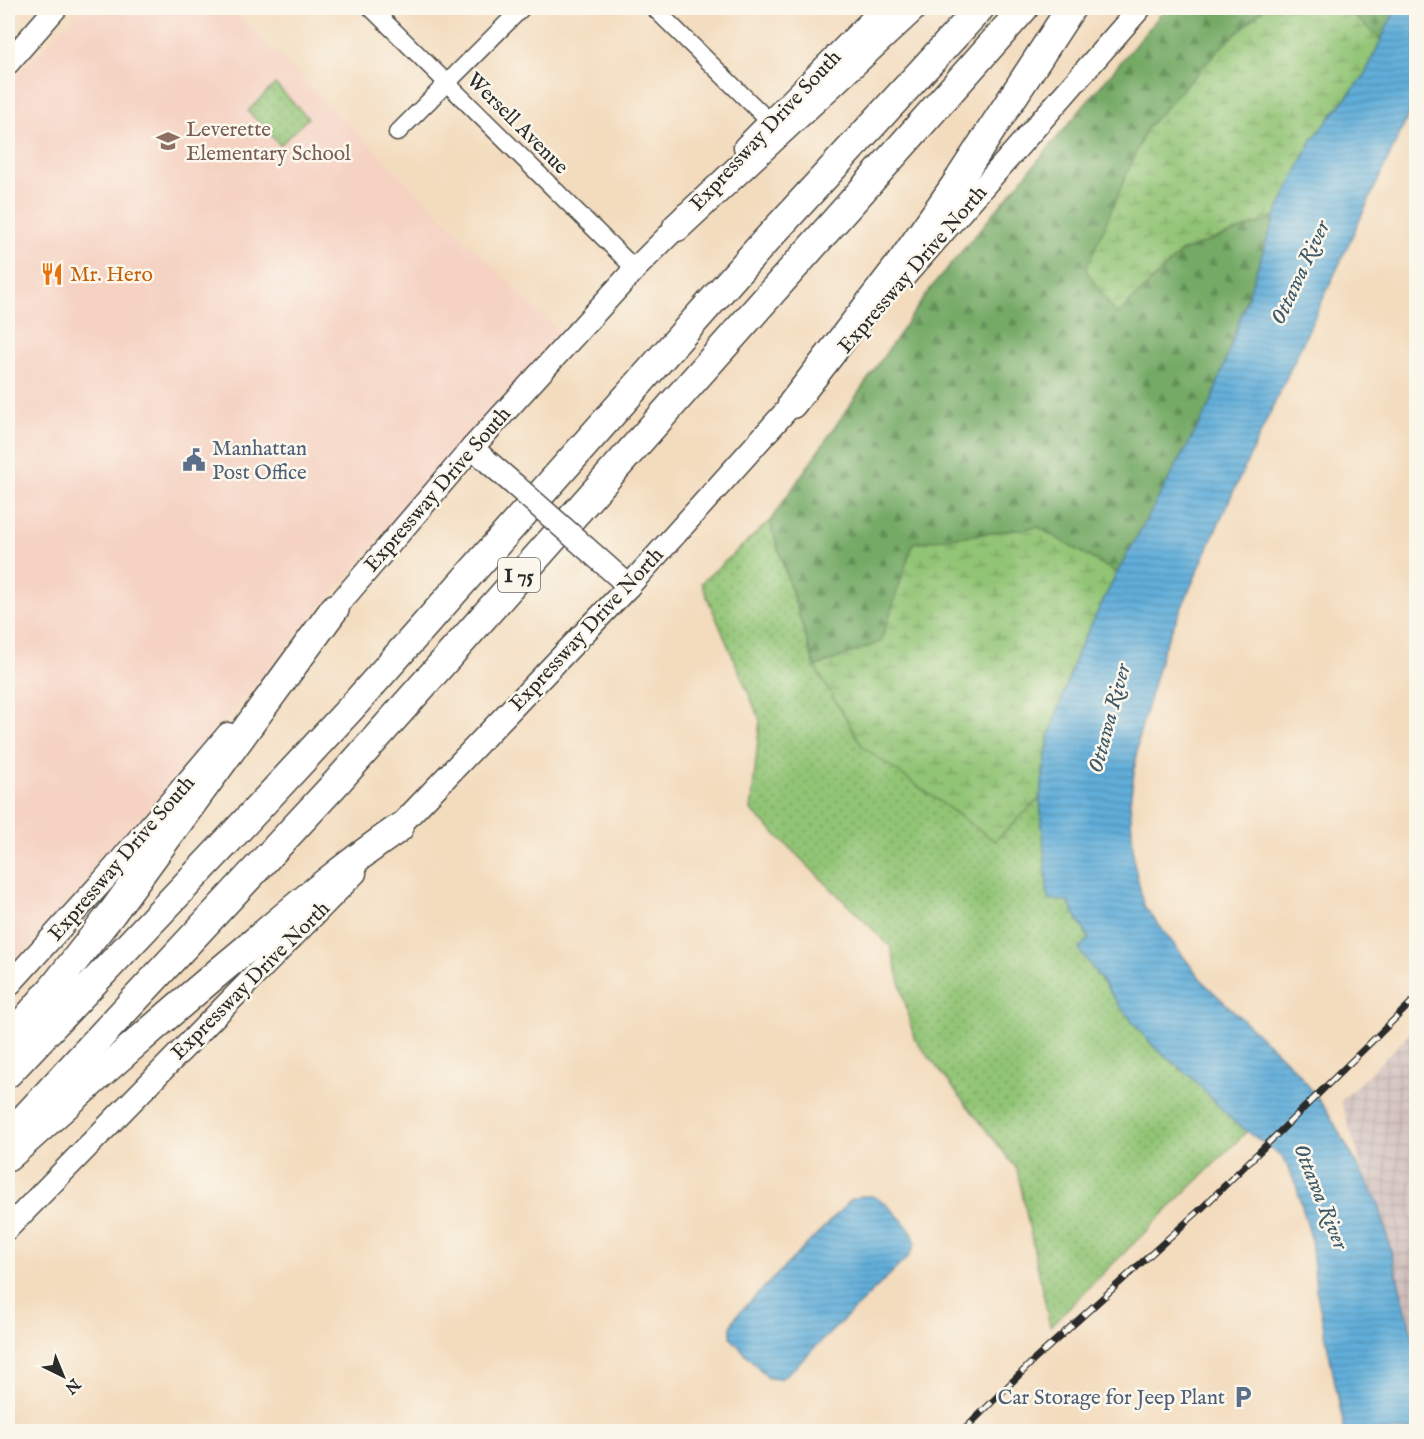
<svg xmlns="http://www.w3.org/2000/svg" width="1424" height="1439" font-family="'IM FELL English',serif">
  <style>
    .built { fill: #f5d2c2 }
    .industrial { fill: url(#industrial-grid) }
    .green { fill: url(#green-dots); stroke: #5e7850; stroke-width: 1.5 }
    .forest { fill: url(#forest-firs); stroke: #506a48; stroke-width: 1.5 }
    .wetland { fill: url(#wetland-marsh); stroke: #5e7850; stroke-width: 1.5 }
    .water { fill: url(#water-rules); stroke: #466c82; stroke-width: 1.5 }
    .lines { fill: none; stroke-linecap: round; stroke-linejoin: round }
    .street-casing { stroke: #494641; stroke-width: 19 }
    .secondary-casing { stroke: #494641; stroke-width: 25 }
    .highway-casing { stroke: #494641; stroke-width: 31 }
    .street { stroke: #fff; stroke-width: 16 }
    .secondary { stroke: #fff; stroke-width: 22 }
    .highway { stroke: #fff; stroke-width: 28 }
    .rail-casing { stroke: #2b2b2b; stroke-width: 7 }
    .rail { stroke: #fbf7ec; stroke-width: 4.5; stroke-dasharray: 14; stroke-linecap: butt }
    .secondary-bridge-casing { stroke: #494641; stroke-width: 25; stroke-linecap: butt }
    .secondary-bridge { stroke: #fff; stroke-width: 22 }
    .labels { text-anchor: middle; stroke-width: 5; stroke-linejoin: round; paint-order: stroke }
    .shield { fill: #fbf7ec; stroke: #696865; stroke-width: 1.5 }
    .shield-label { font-size: 20px; font-weight: bold; fill: #2b2b2b }
    .street-label { font-size: 21px; fill: #2b2b2b; stroke: #fbf7ec }
    .education-label { font-size: 21px; fill: #785e54; stroke: #fbf7ec; text-anchor: start }
    .food-label { font-size: 21px; fill: #c56008; stroke: #fbf7ec; text-anchor: start }
    .service-label { font-size: 21px; fill: #4e5e75; stroke: #fbf7ec; text-anchor: start }
    .water-label { font-size: 22px; font-style: italic; fill: #3e5968; stroke: #fbf7ec }
  </style>
  <defs>
    <pattern id="industrial-grid" width="8" height="8" patternUnits="userSpaceOnUse" patternTransform="scale(1.5)"><rect width="8" height="8" fill="#d1bfbd"/><path d="M0 4h8M4 0v8" fill="none" stroke="#b4a4a3"/></pattern>
    <pattern id="green-dots" width="8" height="8" patternUnits="userSpaceOnUse" patternTransform="scale(1.5)"><rect width="8" height="8" fill="#91c475"/><path d="M2 2h.1M6 6h.1" fill="none" stroke="#779f60" stroke-width="1.8" stroke-linecap="round"/></pattern>
    <pattern id="forest-firs" width="22" height="20" patternUnits="userSpaceOnUse" patternTransform="scale(1.5)"><rect width="22" height="20" fill="#74aa66"/><path d="M5 1l3.5 6h-7zM16 11l3.5 6h-7z" fill="#5f8b54"/></pattern>
    <pattern id="wetland-marsh" width="20" height="14" patternUnits="userSpaceOnUse" patternTransform="scale(1.5)"><rect width="20" height="14" fill="#91c475"/><path d="M1 5h8M5 5V1M11 12h8M15 12V8" fill="none" stroke="#779f60"/></pattern>
    <pattern id="water-rules" width="6" height="5" patternUnits="userSpaceOnUse" patternTransform="scale(1.5)"><rect width="6" height="5" fill="#60aeda"/><path d="M0 2.5h6" fill="none" stroke="#4f8eb1"/></pattern>
  </defs>
  <rect width="100%" height="100%" fill="#fbf7ec"/>
  <filter id="ink" filterUnits="userSpaceOnUse"><feTurbulence type="fractalNoise" baseFrequency=".0167" numOctaves="2"/><feDisplacementMap in="SourceGraphic" scale="12" xChannelSelector="R" yChannelSelector="G"/><feConvolveMatrix kernelMatrix="1 2 1 2 8 2 1 2 1" color-interpolation-filters="sRGB"/></filter>
  <filter id="wash" filterUnits="userSpaceOnUse"><feTurbulence type="fractalNoise" baseFrequency=".008" numOctaves="4" result="noise"/><feDisplacementMap in="SourceGraphic" scale="24" xChannelSelector="R" yChannelSelector="G"/><feGaussianBlur stdDeviation="1.35" result="paint"/><feColorMatrix in="noise" values="0 0 0 0 0 0 0 0 0 0 0 0 0 0 0 0 0 1.4 0 .05"/><feComposite in="paint" operator="in"/></filter>
  <g filter="url(#wash)">
    <rect width="100%" height="100%" fill="#f3dcbe"/>
    <!-- built -->
    <path class="built" d="M82,8h149l329,325 -172,195 -307,363 -73,78v-885z"/>
    <!-- industrial -->
    <path class="industrial" d="M1416,1028v313l-75,-240z"/>
    <!-- green -->
    <g class="green">
      <path d="M275,84l33,34 -28,27 -32,-34z"/>
      <path d="M770,521l45,146 48,79 132,95 45,-43 8,101 19,1 22,39 -10,10 40,56 34,41 38,31 43,45 13,9 -197,195 -33,-157 -103,-131 -23,-91 -140,-137 9,-90 -59,-137z"/>
    </g>
    <!-- forest -->
    <g class="forest">
      <path d="M1166,8h99l-46,41 -73,80 -59,140 30,46 65,-64 93,-34 -64,186 -94,170 -79,-46 -124,16 -33,99 -66,25 -45,-146 160,-232z"/>
      <path d="M1345,8h51l-15,32z"/>
    </g>
    <!-- wetland -->
    <g class="wetland">
      <path d="M1265,8h80l36,32 -17,36 -52,64 -37,77 -93,34 -65,64 -31,-45 60,-141 73,-80z"/>
      <path d="M1038,527l79,46 -40,80 -28,84 -9,61 -45,43 -132,-94 -48,-80 66,-25 32,-99z"/>
    </g>
    <!-- water -->
    <g class="water">
      <path d="M1396,8h20v91l-194,417 -59,134 -24,86 -9,66 4,61 10,43 60,77 94,89 31,42 50,90 37,146v81l-71,1 -29,-143 -5,-51 -15,-53 -13,-28 -49,-35 -43,-45 -38,-31 -34,-41 -40,-56 10,-11 -22,-37 -19,-1 -8,-102 9,-61 28,-84 40,-80 94,-170 64,-186 37,-77 52,-64z"/>
      <path d="M862,1196c0,0 8,0 9,0 13,3 44,34 44,47 -1,5 -4,9 -6,13l-115,112 -14,11 -12,-1 -37,-40c-1,-9 0,-15 6,-23l114,-115z"/>
    </g>
  </g>
  <g filter="url(#ink)">
    <g class="lines">
      <!-- street casing -->
      <g class="street-casing">
        <g id="street">
          <path d="M371,8l264,261"/>
          <path d="M654,8l115,113"/>
          <path d="M397,133l125,-125"/>
        </g>
      </g>
      <!-- secondary casing -->
      <g class="secondary-casing">
        <g id="secondary">
          <path d="M8,63l48,-55"/>
          <path d="M745,147l138,-139"/>
          <path d="M904,277l236,-269"/>
          <path d="M472,448l44,38"/>
          <path d="M585,547l44,39"/>
          <path d="M325,620l147,-172 163,-179 42,-42 9,-13"/>
          <path d="M386,840l243,-254 174,-194"/>
          <path d="M8,986l95,-105 125,-147"/>
          <path d="M8,1228l347,-355"/>
        </g>
      </g>
      <!-- highway casing -->
      <g class="highway-casing">
        <g id="highway">
          <path d="M677,227l235,-219"/>
          <path d="M792,404l111,-144 51,-73 117,-179"/>
          <path d="M8,1040l45,-52 59,-75 223,-305"/>
          <path d="M8,1073l214,-226 130,-140 408,-460 220,-239"/>
          <path d="M8,1136l330,-355 686,-773"/>
          <path d="M8,1157c78,-70 156,-140 237,-207 50,-43 100,-85 154,-122"/>
        </g>
      </g>
      <!-- street -->
      <use href="#street" class="street"/>
      <!-- secondary -->
      <use href="#secondary" class="secondary"/>
      <!-- highway -->
      <use href="#highway" class="highway"/>
      <!-- rail casing -->
      <g class="rail-casing">
        <path id="rail" d="M962,1432l71,-71 170,-154 213,-209"/>
      </g>
      <!-- rail -->
      <use href="#rail" class="rail"/>
      <!-- secondary-bridge casing -->
      <g class="secondary-bridge-casing">
        <path id="secondary-bridge" d="M516,486l69,61"/>
      </g>
      <!-- secondary-bridge -->
      <use href="#secondary-bridge" class="secondary-bridge"/>
    </g>
  </g>
  <!-- icons -->
  <defs>
    <g id="school-bare" transform="scale(1.8)"><path d="M0-5L7-2L0 1L-7-2ZM-4 1L0 2.5L4 1V4Q0 6-4 4Z" fill="#8d6e63" stroke="#fbf7ec" stroke-width="2.5" paint-order="stroke"/></g>
    <g id="restaurant-bare" transform="scale(1.8)"><path d="M-5-6h1v4h1v-4h1v4h1v-4h1v5L-1.5 .5V6h-2V.5L-5-1ZM5-6V6H3V1.5H1.5Q1.5-4 5-6Z" fill="#e8710a" stroke="#fbf7ec" stroke-width="2.5" paint-order="stroke"/></g>
    <g id="civic-bare" transform="scale(1.8)"><path d="M-.6-6.5H3V-4.5H.6V-3L4-1V1h2V6H-6V1h2V-1L-.6-3ZM-1.2 2.5V6h2.4V2.5Z" fill="#5c6f8a" stroke="#fbf7ec" stroke-width="2.5" paint-order="stroke"/></g>
    <g id="parking-bare" transform="scale(1.8)"><path d="M-3.5-5.5H1a3.5 3.5 0 0 1 0 7H-1V5.5H-3.5ZM-1-3.4V-.6H.8a1.4 1.4 0 0 0 0-2.8Z" fill="#5c6f8a" stroke="#fbf7ec" stroke-width="2.5" paint-order="stroke"/></g>
  </defs>
  <g fill-rule="evenodd">
    <use href="#school-bare" x="168" y="141"/>
    <use href="#restaurant-bare" x="52" y="274"/>
    <use href="#civic-bare" x="194" y="460"/>
    <use href="#parking-bare" x="1243" y="1397"/>
  </g>
  <g class="labels">
    <!-- shield labels -->
    <rect class="shield" x="498" y="558" width="42" height="34" rx="4.5"/>
    <g class="shield-label">
      <text x="519" y="582">I 75</text>
    </g>
    <!-- street labels -->
    <g class="street-label">
      <text transform="translate(518 123) rotate(45)" y="7">Wersell Avenue</text>
      <text transform="translate(765 130) rotate(-47)" y="7">Expressway Drive South</text>
      <text transform="translate(912 269) rotate(-49)" y="7">Expressway Drive North</text>
      <text transform="translate(437 489) rotate(-49)" y="7">Expressway Drive South</text>
      <text transform="translate(586 629) rotate(-47)" y="7">Expressway Drive North</text>
      <text transform="translate(121 858) rotate(-49)" y="7">Expressway Drive South</text>
      <text transform="translate(250 980) rotate(-45)" y="7">Expressway Drive North</text>
    </g>
    <!-- education labels -->
    <g class="education-label">
      <text x="186" y="136">Leverette<tspan x="186" dy="24">Elementary School</tspan></text>
    </g>
    <!-- food labels -->
    <g class="food-label">
      <text x="70" y="281">Mr. Hero</text>
    </g>
    <!-- service labels -->
    <g class="service-label">
      <text x="212" y="455">Manhattan<tspan x="212" dy="24">Post Office</tspan></text>
      <text x="1225" y="1404" text-anchor="end">Car Storage for Jeep Plant</text>
    </g>
    <!-- water labels -->
    <g class="water-label">
      <text transform="translate(1299 272) rotate(-65)" y="8">Ottawa River</text>
      <text transform="translate(1108 718) rotate(-75)" y="8">Ottawa River</text>
      <text transform="translate(1322 1196) rotate(68)" y="8">Ottawa River</text>
    </g>
  </g>
  <!-- margin -->
  <rect width="1424" height="1439" fill="none" stroke="#fbf7ec" stroke-width="30"/>
  <!-- north arrow -->
  <g transform="translate(63 1376) rotate(137)" stroke="#fbf7ec" stroke-width="4.5" paint-order="stroke">
  <path d="M0-4.5L10 22L0 15L-10 22Z" fill="#2b2b2b"/>
  <text y="-9" font-size="16" font-weight="bold" text-anchor="middle" fill="#2b2b2b">N</text>
  </g>
</svg>
